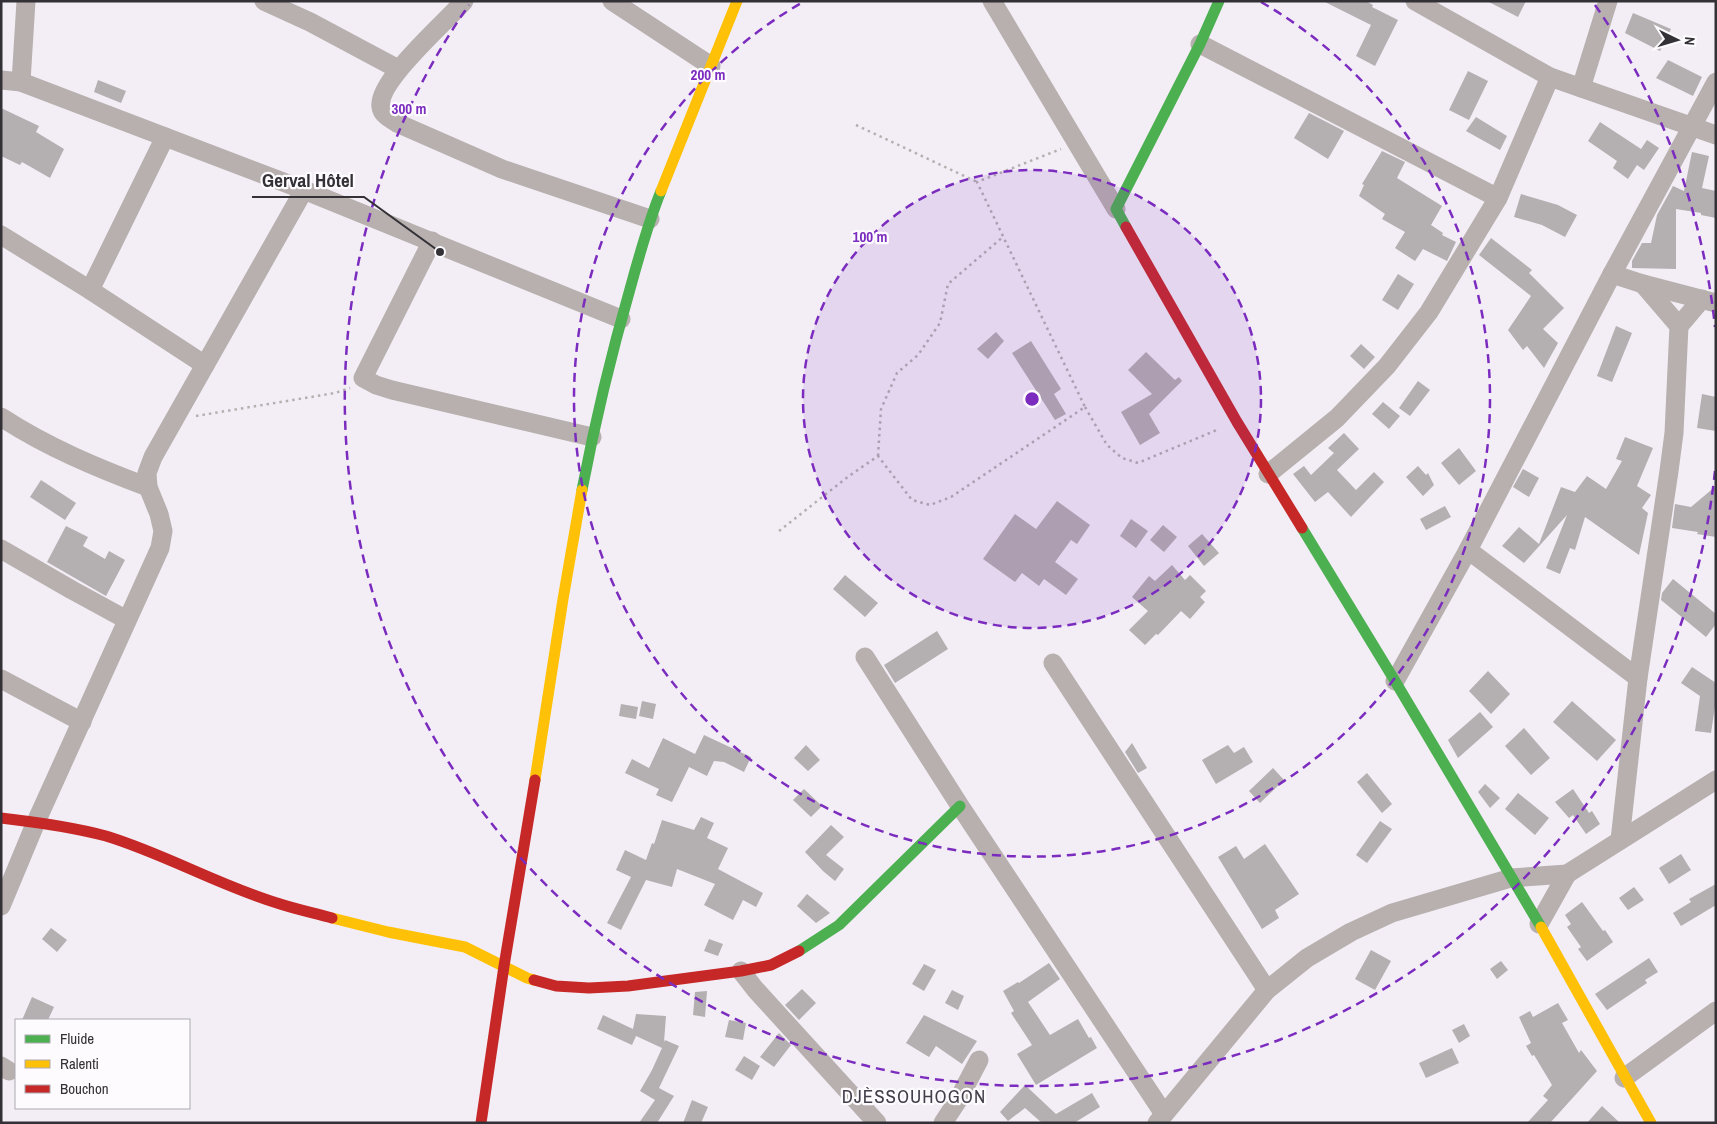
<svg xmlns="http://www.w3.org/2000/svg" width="1717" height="1124" font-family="'Archivo Narrow',sans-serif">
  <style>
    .building { fill: #b4afb0 }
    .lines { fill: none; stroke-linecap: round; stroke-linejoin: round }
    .path { stroke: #b4b0b0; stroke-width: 2.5; stroke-dasharray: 2.5 4; stroke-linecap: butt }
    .street { stroke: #b7b0ae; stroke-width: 19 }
    .fast { stroke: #4caf50; stroke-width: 11 }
    .slow { stroke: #ffc107; stroke-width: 11 }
    .jam { stroke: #c62828; stroke-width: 11 }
    .ring { fill: none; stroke: #7b2cbf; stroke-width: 2.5; stroke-dasharray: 9 6 }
    .labels { text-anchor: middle; stroke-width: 4.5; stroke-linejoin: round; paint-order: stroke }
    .neighbourhood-label { font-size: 19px; letter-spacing: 1px; fill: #443e4a; stroke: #fdfbfe }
    .centre { fill: #7b2cbf; stroke: #fdfbfe; stroke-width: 2.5 }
    .ring-label { font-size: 15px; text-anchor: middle; font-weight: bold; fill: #7b2cbf; stroke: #fdfbfe; stroke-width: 4.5; stroke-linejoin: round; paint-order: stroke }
    .leader { fill: none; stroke: #333036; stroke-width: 2 }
    .callout-dot { fill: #333036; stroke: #fdfbfe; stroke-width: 2 }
    .callout-label { font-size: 19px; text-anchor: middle; font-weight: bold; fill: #333036; stroke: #fdfbfe; stroke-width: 4.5; stroke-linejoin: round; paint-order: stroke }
  </style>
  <rect width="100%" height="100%" fill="#f3eef6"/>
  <!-- building -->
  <g class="building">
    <path d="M1323,1h43l7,4 -1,2 26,13 -23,46 -19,-10 15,-31z"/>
    <path d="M1487,1h39l-8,16z"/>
    <path d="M1633,13l38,16 -11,22 -35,-18z"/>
    <path d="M1668,60l34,17 -9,19 -37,-18z"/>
    <path d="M1468,71l20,10 -19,39 -20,-10z"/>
    <path d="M98,80l28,11 -5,12 -27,-11z"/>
    <path d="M1,108l38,18 -3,6 28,17 -14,29 -28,-16 -2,3 -19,-9z"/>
    <path d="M1309,113l35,18 -16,28 -34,-21z"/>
    <path d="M1476,117l31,19 -7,14 -34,-19z"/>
    <path d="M1600,122l41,27 6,-9 12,8 -15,22 -7,-5 -9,14 -15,-11 4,-7 -29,-20z"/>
    <path d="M1382,151l23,11 -8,16 45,28 -11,19 12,8 -1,2 14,7 -9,19 -24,-12 -8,12 -20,-13 10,-16 -23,-13 3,-5 -26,-18 5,-11 -2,-1z"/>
    <path d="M1692,152l17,4 -7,32 14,3v27l-15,-3v-2l-25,-4v60l-44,-1v-7l10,-18h9l6,-28 16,-29 11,5z"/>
    <path d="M1521,194l37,11 19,10 -12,22 -23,-12 -28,-8z"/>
    <path d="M1491,238l41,32 -3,3 35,35 -21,21 15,14 -14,25 -17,-22 -4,4 -15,-20 23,-34 -52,-41z"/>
    <path d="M1398,274l16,10 -16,26 -16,-10z"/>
    <path d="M1616,326l16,7 -20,49 -15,-6z"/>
    <path d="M996,332l8,9 -16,18 -11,-10z"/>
    <path d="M1031,341l30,48 -7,5 12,20 -11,6 -43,-67z"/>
    <path d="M1361,344l14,13 -11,12 -14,-13z"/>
    <path d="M1146,352l29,28 4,-3 3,4 -33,33 11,19 -20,12 -19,-33 31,-18 -24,-24z"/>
    <path d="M1418,381l12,9 -20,26 -11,-8z"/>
    <path d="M1702,394l14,3v34l-19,-3z"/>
    <path d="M1383,402l17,14 -11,13 -17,-15z"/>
    <path d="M1344,433l15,16 -22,21 19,20 18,-18 10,10 -33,35 -23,-25 -13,10 -22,-28 11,-8 7,9 23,-22 -6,-5z"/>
    <path d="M1625,437l28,11 -16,38 14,9 -9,13 6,5 -9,42 -54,-38 -10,33 -5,-2 -10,26 -14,-6 21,-53 -43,48 -22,-17 17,-19 20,17 22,-57 14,5 12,-16 19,13 16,-28 -6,-2z"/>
    <path d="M1459,448l17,23 -17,14 -18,-22z"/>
    <path d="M1418,466l8,9 2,-2 6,12 -11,11 -17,-19z"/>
    <path d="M1523,469l16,9 -10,19 -16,-10z"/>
    <path d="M41,480l35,23 -11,17 -35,-23z"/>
    <path d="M1716,486v51l-19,-3 1,-2 -26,-4 3,-24 16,3z"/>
    <path d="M1057,501l33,24 -13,19 -6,-4 -16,22 23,17 -12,16 -22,-16 -5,7 -17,-13 -7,9 -32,-23 32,-45 21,15z"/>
    <path d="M1445,506l6,11 -25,13 -6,-11z"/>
    <path d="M1131,519l17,12 -12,17 -16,-12z"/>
    <path d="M1163,525l14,12 -13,15 -14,-12z"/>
    <path d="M66,526l22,11 -5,9 22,13 4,-8 16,9 -19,36 -59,-34z"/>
    <path d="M1202,534l17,19 -15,13 -16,-20z"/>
    <path d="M1172,565l13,15 5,-5 16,16 -6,6 5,5 -15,17 -9,-8 -23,24 -2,-1 -11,11 -16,-15 19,-19 -16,-14 17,-21 6,5z"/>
    <path d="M845,575l33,28 -13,14 -32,-28z"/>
    <path d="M1673,579l43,35v10l-10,13 -45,-37 1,-7z"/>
    <path d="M937,631l11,18 -53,34 -11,-18z"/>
    <path d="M1692,667l24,16v17l-5,33 -16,-2 5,-35 -19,-13z"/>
    <path d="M1488,671l22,23 -19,20 -22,-23z"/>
    <path d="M642,701l14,3 -3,15 -14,-3z"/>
    <path d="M1572,701l44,39 -19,21 -44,-39z"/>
    <path d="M621,704l17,3 -2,12 -17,-3z"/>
    <path d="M1480,712l13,15 -35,31 -10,-18z"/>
    <path d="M1524,728l26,30 -19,17 -26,-29z"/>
    <path d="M704,735l47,22 -7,15 -20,-10 -10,-1 -7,15 -18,-9 -17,35 -16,-7 3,-6 -34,-16 7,-14 17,9 14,-30 32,16z"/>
    <path d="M1132,743l15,25 -9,5 -13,-21z"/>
    <path d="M806,745l14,15 -12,11 -14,-13z"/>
    <path d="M1228,745l6,8 10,-6 9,15 -37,22 -14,-24z"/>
    <path d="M1273,768l11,12 -24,23 -11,-12z"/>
    <path d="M1367,773l25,31 -10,9 -25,-31z"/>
    <path d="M1485,784l15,14 -10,10 -12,-16z"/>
    <path d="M804,789l18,17 -11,11 -18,-17z"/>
    <path d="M1573,789l16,24 3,-2 8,13 -14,10 -13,-19 -4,3 -14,-16z"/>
    <path d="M1518,793l31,25 -14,17 -30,-26z"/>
    <path d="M701,817l13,6 -7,15 21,10 -10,21 45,24 -7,14 -13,-7 -10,20 -29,-15 11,-21 -38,-15 -5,18 -26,-7 -25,50 -14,-7 24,-46 -15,-7 9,-20 21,10 6,-17 2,1 8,-24 32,10z"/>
    <path d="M1380,821l12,8 -25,34 -11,-8z"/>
    <path d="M831,825l13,12 -18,18 18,14 -9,12 -12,-10 -18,-19z"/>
    <path d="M1265,844l34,50 -24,16 4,8 -17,11 -44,-72 18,-11 8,13z"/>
    <path d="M1681,854l10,16 -22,14 -10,-16z"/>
    <path d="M1716,884v21l-35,21 -8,-13 18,-11 -2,-3z"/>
    <path d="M1634,887l10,13 -16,10 -9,-12z"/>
    <path d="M807,894l23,19 -14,10 -19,-17z"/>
    <path d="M1582,902l21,29 2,-1 8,12 -26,19 -9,-12 3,-2 -14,-20 4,-3 -6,-9z"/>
    <path d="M51,928l16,12 -10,12 -15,-13z"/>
    <path d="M709,939l14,5 -5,12 -14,-5z"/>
    <path d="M1371,950l20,11 -16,29 -20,-11z"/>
    <path d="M1649,958l9,14 -13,8 2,3 -40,27 -12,-16z"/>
    <path d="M1501,961l7,9 -11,9 -7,-10z"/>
    <path d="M1049,963l11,16 -32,23 22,33 28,-16 11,19 2,-1 6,11 -61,37 -19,-31 15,-9 -21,-32 3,-2 -11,-20 15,-9 1,1z"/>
    <path d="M924,964l12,6 -12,21 -12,-7z"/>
    <path d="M802,989l14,14 -17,17 -14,-15z"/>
    <path d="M952,990l12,6 -6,14 -13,-7z"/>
    <path d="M707,991l-2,26 -12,-2 2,-23z"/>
    <path d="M32,997l22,10 -6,13h-26z"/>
    <path d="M1558,1003l10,17 -6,3 17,30 2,-3 16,21 -47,52h-23l21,-23 -5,-4 9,-11 -18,-30 -2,1 -6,-10 5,-3 -12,-26 11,-6 3,6z"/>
    <path d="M636,1014l30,2 -2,26 1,-2 14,6 -20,42 15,8 -17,27h-18l16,-23 -15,-9 12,-21 10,-22 -26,-12 -4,9 -35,-16 6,-14 30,14z"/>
    <path d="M924,1015l53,26 -15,23 -26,-18 -7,11 -23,-14z"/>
    <path d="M729,1020l17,3 -3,17 -18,-3z"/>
    <path d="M1464,1024l6,12 -11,7 -7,-13z"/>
    <path d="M779,1033l12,12 -17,22 -14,-10z"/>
    <path d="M1452,1048l7,15 -33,15 -7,-15z"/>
    <path d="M744,1056l16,10 -8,14 -17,-10z"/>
    <path d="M1025,1085l31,29 36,-21 8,14 -26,16h-32l-17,-15 -17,13 -8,-9z"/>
    <path d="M692,1100l16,7 -7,16h-18z"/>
    <path d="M1602,1106l18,17h-33z"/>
  </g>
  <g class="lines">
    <!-- path -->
    <g class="path">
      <path d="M856,125l121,57"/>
      <path d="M1085,407l22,38 15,13 16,5 81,-34"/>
      <path d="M196,416l139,-23 15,-5"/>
      <path d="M878,456l3,-47 16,-36 21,-18 22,-32 8,-39 56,-48"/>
      <path d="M779,531l70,-55 29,-20 34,44 18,5 21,-8 134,-90 -108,-225 84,-33"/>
    </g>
    <!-- street -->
    <g class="street">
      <path d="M264,1l46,21 88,47"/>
      <path d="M464,1c-17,20 -88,81 -83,106 1,8 10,12 16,16l105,46 148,50"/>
      <path d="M612,1l99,65"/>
      <path d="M992,1l124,208"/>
      <path d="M1415,1l135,76 166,58"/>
      <path d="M1200,44l298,154 52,-121"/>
      <path d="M1,80l20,2 283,108 317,129"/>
      <path d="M21,82l5,-81"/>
      <path d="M1581,88l27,-87"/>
      <path d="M1,235l89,55 115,75"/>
      <path d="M432,241l-69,137 13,7 16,5 200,47"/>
      <path d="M1612,274l31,10 73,19"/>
      <path d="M90,290l75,-153"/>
      <path d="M1679,326l23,-27"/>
      <path d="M1,417c46,30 96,51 147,70"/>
      <path d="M1268,474l69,-56 50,-52 42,-54 69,-114"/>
      <path d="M1,549l71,41 55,30"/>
      <path d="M1468,550l170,128"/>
      <path d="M865,657l95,149 204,308"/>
      <path d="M1053,663l214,327"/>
      <path d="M1,679l81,43"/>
      <path d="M1395,681l73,-131 144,-276 104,-192"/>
      <path d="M1620,840l18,-162 31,-207 5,-38 5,-107 -36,-42"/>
      <path d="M1,906l35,-84 124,-274 3,-17 -4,-17 -11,-27 -1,-14 6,-16 151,-267"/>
      <path d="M1539,924l28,-50"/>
      <path d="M741,971l14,18 122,134"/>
      <path d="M1,1066l8,5"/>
      <path d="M1624,1078l92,-67"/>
      <path d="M943,1123l15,-23 21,-40"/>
      <path d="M1157,1123l110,-133 40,-32 44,-26 41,-19 119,-35 56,-4 149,-94"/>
    </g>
    <!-- fast -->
    <g class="fast">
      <path d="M1126,227l-10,-18 84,-165 19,-43"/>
      <path d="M582,490c13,-68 29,-135 48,-201 9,-33 18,-66 31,-98"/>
      <path d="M1302,528l93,153 146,246"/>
      <path d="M799,951l40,-26 121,-119"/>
    </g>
    <!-- slow -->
    <g class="slow">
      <path d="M661,191l76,-190"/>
      <path d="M535,780l28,-181 19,-109"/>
      <path d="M332,918l56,14 77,15 62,31 7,2"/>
      <path d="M1541,927l110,196"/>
    </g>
    <!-- jam -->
    <g class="jam">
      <path d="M1126,227l111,195 65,106"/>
      <path d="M1,818c35,4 71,9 105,18 59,18 112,49 171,67 18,6 37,10 55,15"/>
      <path d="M534,980l22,6 33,2 39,-2 113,-15 30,-6 28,-14"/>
      <path d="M481,1123l23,-157 31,-186"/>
    </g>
  </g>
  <!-- distance rings -->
  <circle cx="1032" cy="399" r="229" fill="#7b2cbf" fill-opacity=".12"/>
  <g class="ring">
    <circle cx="1032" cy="399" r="229"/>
    <path d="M1261 2A458 458 0 1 1 803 2"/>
    <path d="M1715 471A687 687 0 1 1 469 5M1595 5A687 687 0 0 1 1715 327"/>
  </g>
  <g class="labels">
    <!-- neighbourhood labels -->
    <g class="neighbourhood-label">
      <text x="914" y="1103">DJÈSSOUHOGON</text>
    </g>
  </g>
  <circle cx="1032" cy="399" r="8" class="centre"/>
  <g class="ring-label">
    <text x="708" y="80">200 m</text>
    <text x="409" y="114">300 m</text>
    <text x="870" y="242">100 m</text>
  </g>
  <!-- callouts -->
  <path class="leader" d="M440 252L364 197H252"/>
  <circle class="callout-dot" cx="440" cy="252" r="5"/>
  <g class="callout-label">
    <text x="308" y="187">Gerval Hôtel</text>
  </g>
  <!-- border -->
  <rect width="1717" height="1124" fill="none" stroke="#333036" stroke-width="5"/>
  <!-- legend -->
  <rect x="15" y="1019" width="175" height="90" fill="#fdfbfe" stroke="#acaaae"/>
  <rect x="25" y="1035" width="25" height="8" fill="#4caf50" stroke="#acaaae"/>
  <text x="60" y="1044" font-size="15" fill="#333036">Fluide</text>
  <rect x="25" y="1060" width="25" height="8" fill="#ffc107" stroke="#acaaae"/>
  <text x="60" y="1069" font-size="15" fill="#333036">Ralenti</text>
  <rect x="25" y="1085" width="25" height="8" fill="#c62828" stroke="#acaaae"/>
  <text x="60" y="1094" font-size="15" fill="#333036">Bouchon</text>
  <!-- north arrow -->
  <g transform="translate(1677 40) rotate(95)" stroke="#fdfbfe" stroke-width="4" paint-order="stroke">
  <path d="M0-4L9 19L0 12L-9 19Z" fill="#333036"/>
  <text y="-8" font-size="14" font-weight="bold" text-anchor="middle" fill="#333036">N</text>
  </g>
</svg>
